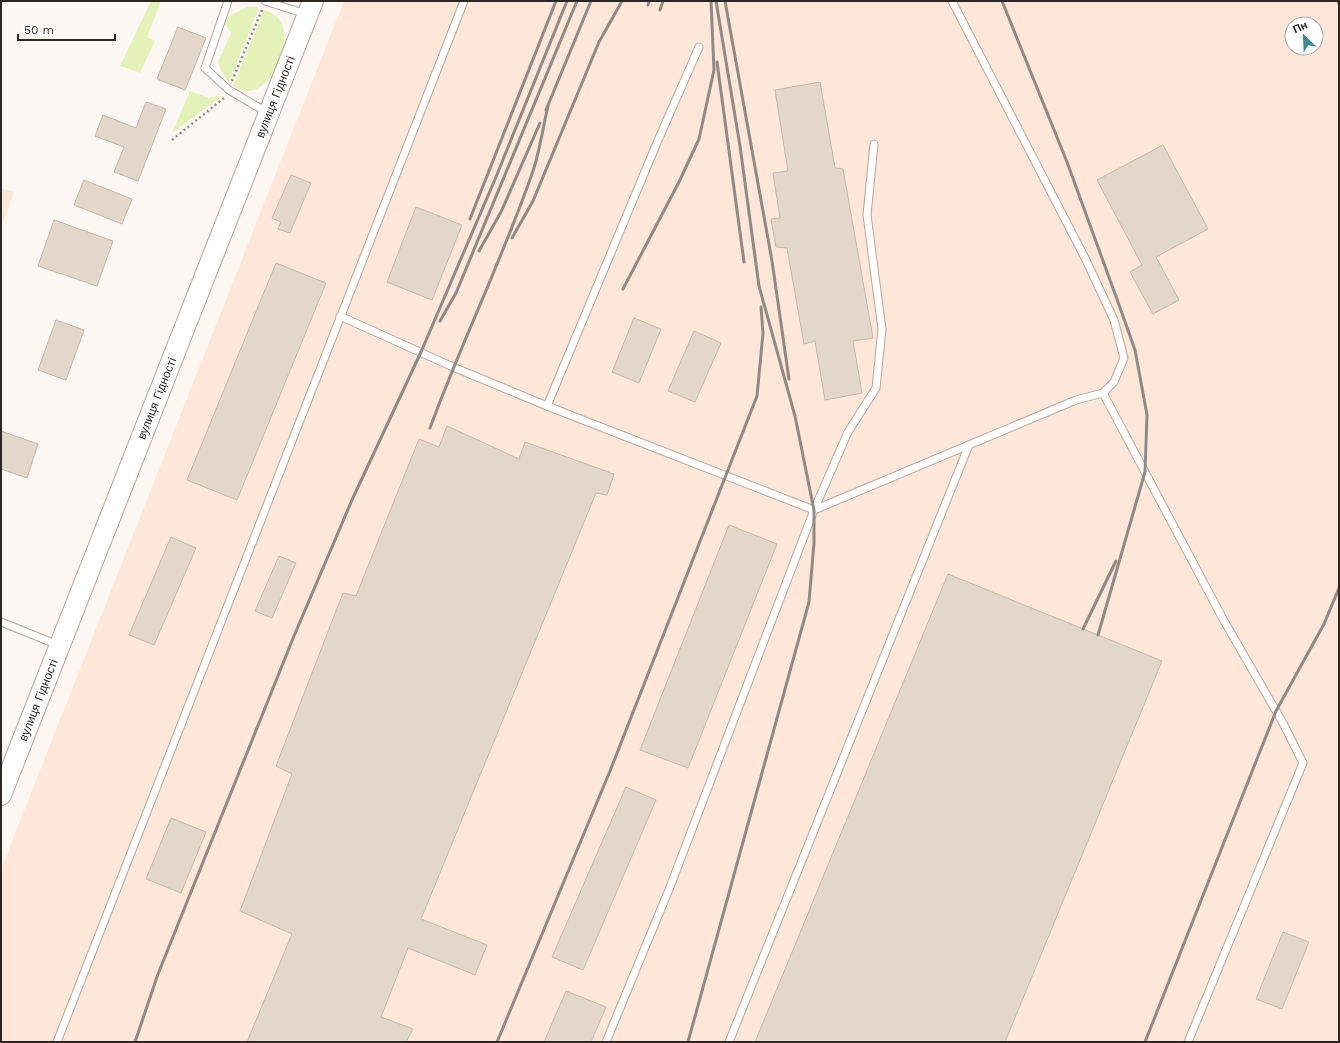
<svg xmlns="http://www.w3.org/2000/svg" width="1340" height="1043" font-family="'Work Sans',sans-serif">
  <style>
    .built { fill: #fee7d8; fill-rule: evenodd }
    .green { fill: #e4f2ba }
    .building { fill: #e2d7ca; stroke: #c2b8ab }
    .lines { fill: none; stroke-linecap: round; stroke-linejoin: round }
    .lane-casing { stroke: #b5a69c; stroke-width: 9 }
    .secondary-casing { stroke: #b5a69c; stroke-width: 22 }
    .path { stroke: #918b87; stroke-width: 2.5; stroke-dasharray: 2 3; stroke-linecap: butt }
    .lane { stroke: #fff; stroke-width: 7 }
    .secondary { stroke: #fff; stroke-width: 20 }
    .rail { stroke: #908a86; stroke-width: 3 }
    .labels { text-anchor: middle; stroke-width: 3; stroke-linejoin: round; paint-order: stroke }
    .street-label { font-size: 12px; fill: #2d2723; stroke: #fff }
  </style>
  <rect width="100%" height="100%" fill="#fdf7f3"/>
  <!-- built -->
  <g class="built">
    <path d="M344,1h995v1041h-1338v-173zM1292,24h24v24h-24z"/>
    <path d="M1,188l13,4 -13,35z"/>
  </g>
  <!-- green -->
  <g class="green">
    <path d="M151,1h10l-14,36 8,4 -15,32 -20,-7z"/>
    <path d="M247,7h12l-30,76 -8,-12 -3,-9 13,-29 -7,-9 5,-8z"/>
    <path d="M264,10c8,2 15,6 18,15 9,20 -10,66 -34,66 -5,0 -10,-3 -15,-5z"/>
    <path d="M190,91l19,7 13,-2 -50,37z"/>
  </g>
  <!-- building -->
  <g class="building">
    <path d="M178,27l28,11 -21,52 -28,-11z"/>
    <path d="M820,82l15,86 8,1 30,169 -20,3 9,52 -37,7 -10,-59 -11,3 -17,-96 -11,-1 -5,-28 9,-1 -7,-45 15,-2 -13,-81z"/>
    <path d="M146,102l20,7 -28,72 -24,-9 10,-25 -29,-11 8,-21 33,13z"/>
    <path d="M1163,145l45,84 -52,28 23,43 -26,14 -23,-42 12,-7 -45,-85z"/>
    <path d="M291,175l20,8 -21,50 -12,-4 3,-7 -9,-4z"/>
    <path d="M84,180l48,19 -10,25 -48,-19z"/>
    <path d="M416,207l46,18 -30,75 -45,-18z"/>
    <path d="M54,220l59,21 -16,45 -59,-20z"/>
    <path d="M276,263l50,20 -89,217 -50,-20z"/>
    <path d="M634,318l27,11 -22,54 -27,-11z"/>
    <path d="M56,320l28,10 -18,50 -28,-10z"/>
    <path d="M694,331l27,12 -26,59 -27,-11z"/>
    <path d="M447,426l72,33 6,-17 89,32 -7,21 -11,-2 -175,426 66,26 -12,30 -67,-27 -27,69 32,12 -7,13h-159l45,-108 -52,-23 52,-137 -16,-8 67,-173 13,3 63,-157 20,8z"/>
    <path d="M1,431l37,13 -11,34 -26,-9z"/>
    <path d="M729,525l48,19 -89,224 -48,-18z"/>
    <path d="M171,537l25,11 -42,97 -25,-10z"/>
    <path d="M279,556l17,7 -24,55 -17,-7z"/>
    <path d="M948,574l214,87 -157,381h-250z"/>
    <path d="M626,787l30,13 -73,170 -31,-13z"/>
    <path d="M171,818l35,14 -25,61 -35,-14z"/>
    <path d="M1283,932l26,10 -27,67 -26,-10z"/>
    <path d="M566,991l40,16 -15,35h-47z"/>
  </g>
  <g class="lines">
    <!-- lane casing -->
    <g class="lane-casing">
      <g id="lane">
        <path d="M228,1l-23,67 24,22 39,23"/>
        <path d="M265,1l41,13"/>
        <path d="M340,316l113,51 94,39 267,104 262,-110 27,-7 11,-11 10,-24 -10,-38 -29,-62 -133,-257"/>
        <path d="M1103,393l120,226 60,104 20,40 -115,279"/>
        <path d="M547,406l109,-261 43,-98"/>
        <path d="M1,622l57,23"/>
        <path d="M57,1042l407,-1041"/>
        <path d="M606,1042l64,-155 144,-377 34,-78 28,-44 6,-59 -15,-114 7,-71"/>
        <path d="M729,1042l240,-597"/>
      </g>
    </g>
    <!-- secondary casing -->
    <g class="secondary-casing">
      <g id="secondary">
        <path id="s1" d="M1,795l312,-794"/>
      </g>
    </g>
    <!-- path -->
    <g class="path">
      <path d="M232,81l30,-71"/>
      <path d="M172,140l52,-42"/>
    </g>
    <!-- lane -->
    <use href="#lane" class="lane"/>
    <!-- secondary -->
    <use href="#secondary" class="secondary"/>
    <!-- rail -->
    <g class="rail">
      <path d="M725,1l47,260 17,118"/>
      <path d="M1002,1l65,161 51,140 17,48 12,65 -2,57 -47,163"/>
      <path d="M1338,1l1,3"/>
      <path d="M648,5l1,-4"/>
      <path d="M660,10l3,-9"/>
      <path d="M717,62l27,200"/>
      <path d="M546,110l45,-109"/>
      <path d="M470,219l86,-218"/>
      <path d="M512,238l21,-37 66,-159 23,-41"/>
      <path d="M479,251l22,-39 39,-89"/>
      <path d="M623,289l56,-107 20,-43 15,-69 -3,-69"/>
      <path d="M440,321l16,-28 121,-292"/>
      <path d="M430,428c32,-87 73,-170 103,-257 7,-21 10,-44 15,-65"/>
      <path d="M1083,629l33,-68"/>
      <path d="M135,1042l23,-68 136,-338 58,-136 69,-148 75,-175 71,-176"/>
      <path d="M497,1042l113,-271 147,-375 6,-63 -2,-26"/>
      <path d="M688,1042l121,-440 5,-59v-33l-19,-94 -36,-130 -19,-140 -24,-145"/>
      <path d="M1145,1042l131,-331 48,-87 15,-36"/>
    </g>
  </g>
  <g class="labels">
    <!-- street labels -->
    <g class="street-label">
      <text dy="4" stroke="none"><textPath href="#s1" startOffset="750">вулиця Гідності</textPath></text>
      <text dy="4" stroke="none"><textPath href="#s1" startOffset="426">вулиця Гідності</textPath></text>
      <text dy="4" stroke="none"><textPath href="#s1" startOffset="102">вулиця Гідності</textPath></text>
    </g>
  </g>
  <!-- border -->
  <rect width="1340" height="1043" fill="none" stroke="#2d2723" stroke-width="4"/>
  <!-- north arrow -->
  <g transform="translate(1304 36) rotate(336)"><circle r="19" fill="#ffffff" stroke="#aba9a7"/>
  <path d="M0-3L7 15L0 10L-7 15Z" fill="#418890"/>
  <text y="-6" font-size="11" font-weight="bold" text-anchor="middle" fill="#2d2723">Пн</text>
  </g>
  <!-- scale -->
  <path d="M18 34v6h97v-6" fill="none" stroke="#2d2723" stroke-width="2"/>
  <text x="24" y="34" font-size="12" fill="#2d2723" stroke="#ffffff" stroke-width="3" paint-order="stroke">50 m</text>
</svg>
